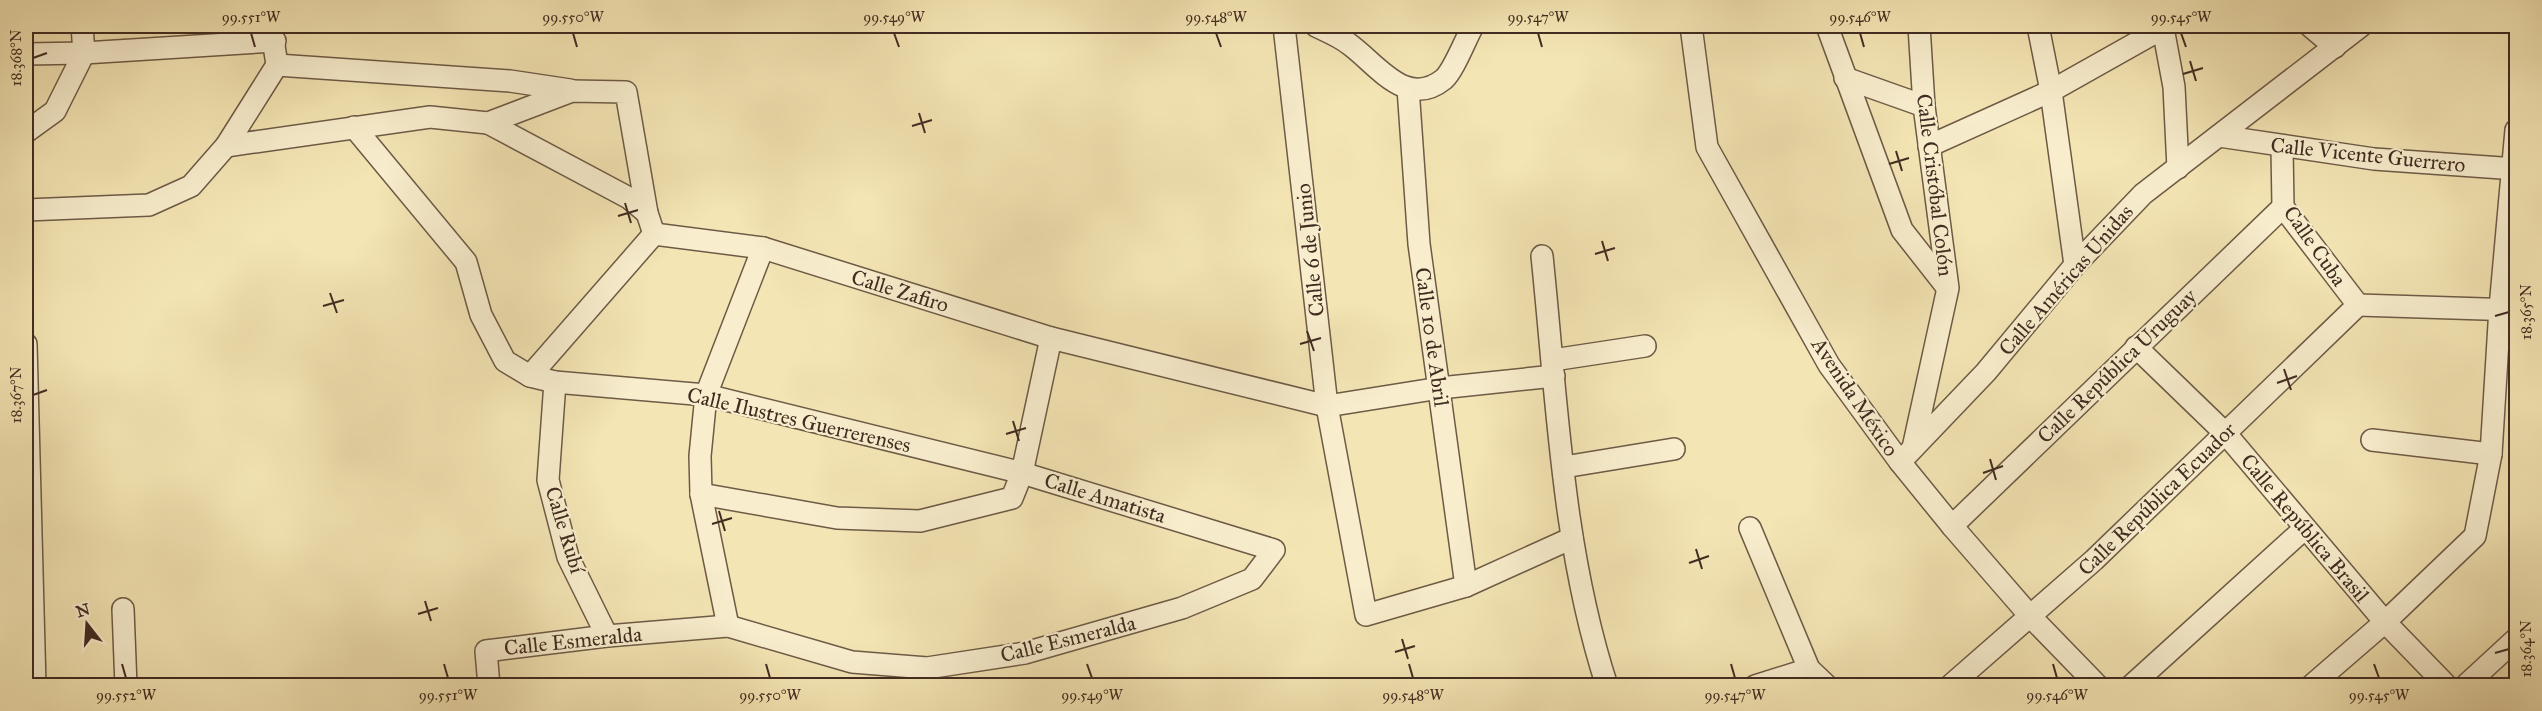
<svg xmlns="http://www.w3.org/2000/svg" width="2542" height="711" font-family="'IM FELL Great Primer',serif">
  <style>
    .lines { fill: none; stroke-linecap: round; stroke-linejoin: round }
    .minor-casing { stroke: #6e5a46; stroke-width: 24 }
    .minor { stroke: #f8eece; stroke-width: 21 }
    .ticks { fill: none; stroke: #412b21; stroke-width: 2 }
    .labels { text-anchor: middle; stroke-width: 4.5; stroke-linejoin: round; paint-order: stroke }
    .street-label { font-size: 21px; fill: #412b21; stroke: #f8eece }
    .neatline { fill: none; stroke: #412b21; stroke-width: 2 }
    .ticks-label { font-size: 15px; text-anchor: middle; fill: #412b21 }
  </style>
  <rect width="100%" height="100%" fill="#f4e5b4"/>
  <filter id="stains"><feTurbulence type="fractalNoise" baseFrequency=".00333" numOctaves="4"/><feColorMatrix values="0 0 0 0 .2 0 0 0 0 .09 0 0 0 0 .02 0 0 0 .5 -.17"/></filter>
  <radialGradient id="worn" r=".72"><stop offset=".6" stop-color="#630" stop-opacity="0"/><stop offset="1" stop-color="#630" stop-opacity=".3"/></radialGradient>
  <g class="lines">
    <!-- minor casing -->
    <g class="minor-casing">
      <g id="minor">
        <path d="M1284,26l43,380 39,209 100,-29 106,-48"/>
        <path d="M1316,26c10,5 23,10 33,18 27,19 57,66 95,35 10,-9 22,-41 29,-53"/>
        <path d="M1691,26l16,121 122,218 71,97 52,64 79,91 67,69"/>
        <path d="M1827,26l75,204 44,56"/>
        <path d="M2038,26l13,65 24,174"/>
        <path d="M2310,26l25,21"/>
        <path d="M26,54l58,-1 191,-12"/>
        <path d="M277,65l233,16 60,9"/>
        <path d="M1845,78l79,28"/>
        <path d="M1408,88l11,156 47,342"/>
        <path d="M488,123l141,75 18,15"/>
        <path d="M354,127l112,135 15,53 24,46 25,15 25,6 151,13 313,77 255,78 -22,29 -70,29 -157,45 -98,15 -75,-6 -124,-36 -121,10 -121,15 3,35"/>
        <path d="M26,132l29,-21 29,-58 -2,-27"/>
        <path d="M2219,136l155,23 142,10"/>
        <path d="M226,146l204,-29 58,6 84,-32 54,1 21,121 7,21"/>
        <path d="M1929,146l122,-55 112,-63 11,59 4,81"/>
        <path d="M2282,148l1,59 75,98"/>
        <path d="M26,210l123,-5 42,-19 35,-40 51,-81 -6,-39"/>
        <path d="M654,234l109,14 288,90 276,68 113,-18 114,-12"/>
        <path d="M1542,256c15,144 20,292 65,430"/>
        <path d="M2358,305l158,5"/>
        <path d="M26,344l9,342"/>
        <path d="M2136,347l90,87 159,188 62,64"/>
        <path d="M1553,360l92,-14"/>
        <path d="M530,376l124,-142"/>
        <path d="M555,382l-7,98 20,77 39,79"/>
        <path d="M2372,440l119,14"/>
        <path d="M1913,448l35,-160 -24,-182 -5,-80"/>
        <path d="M1900,462l86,-90 89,-107 68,-71 218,-168"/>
        <path d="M1564,467l110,-18"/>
        <path d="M701,494l136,24 83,3 92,-23 10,-25 29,-135"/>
        <path d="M1952,526l331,-319"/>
        <path d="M1750,528l59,141 18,17"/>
        <path d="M123,609l3,77"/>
        <path d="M728,626l-27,-132 -1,-38 6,-61 57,-147"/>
        <path d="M1755,686l54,-17"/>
        <path d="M1950,686l144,-126 264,-255"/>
        <path d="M2131,686l173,-157"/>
        <path d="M2311,686l74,-64 90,-86 16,-82 9,-146 16,-178"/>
        <path d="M2465,686l51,-47"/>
      </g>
    </g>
    <!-- minor -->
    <use href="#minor" class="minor"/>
  </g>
  <!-- ticks -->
  <path class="ticks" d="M251,33l4,14M573,33l4,14M894,33l5,14M1216,33l5,14M1538,33l4,14M1860,33l4,14M2181,33l5,14M33,58l14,-5M2190,61l6,20M2183,74l20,-6M919,113l6,20M912,126l20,-6M1896,151l6,20M1889,164l20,-6M625,203l6,20M618,216l20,-6M1602,241l6,20M1595,254l20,-6M330,293l7,20M323,306l21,-6M2495,316l14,-4M1307,331l7,20M1300,344l21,-6M2284,369l7,21M2277,383l20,-7M33,395l14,-5M1013,421l6,20M1006,434l20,-6M1990,459l6,21M1983,473l20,-7M719,511l6,20M712,524l20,-6M1696,549l6,20M1689,563l20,-7M425,601l6,20M418,614l20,-6M1402,639l6,20M1395,652l20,-6M2495,653l14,-4M122,664l4,14M444,664l4,14M766,664l4,14M1087,664l5,14M1409,664l4,14M1731,664l4,14M2053,664l4,14M2374,664l5,14"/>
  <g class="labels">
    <!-- street labels -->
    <g class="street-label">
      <text transform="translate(2368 155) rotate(6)" y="7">Calle Vicente Guerrero</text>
      <text transform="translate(1935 185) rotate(83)" y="7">Calle Cristóbal Colón</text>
      <text transform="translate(2315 246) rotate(55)" y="7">Calle Cuba</text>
      <text transform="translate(1310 250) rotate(-96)" y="7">Calle 6 de Junio</text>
      <text transform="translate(2066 280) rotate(-49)" y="7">Calle Américas Unidas</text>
      <text transform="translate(900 291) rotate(17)" y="7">Calle Zafiro</text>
      <text transform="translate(1432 337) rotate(82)" y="7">Calle 10 de Abril</text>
      <text transform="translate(2117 366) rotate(-44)" y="7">Calle República Uruguay</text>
      <text transform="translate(1855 397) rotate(56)" y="7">Avenida México</text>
      <text transform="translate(799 420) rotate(13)" y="7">Calle Ilustres Guerrerenses</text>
      <text transform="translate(1105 498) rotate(17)" y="7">Calle Amatista</text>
      <text transform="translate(2157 499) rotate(-44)" y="7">Calle República Ecuador</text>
      <text transform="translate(2305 528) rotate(50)" y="7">Calle República Brasil</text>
      <text transform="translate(565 530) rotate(73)" y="7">Calle Rubí</text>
      <text transform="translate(1068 639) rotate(-14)" y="7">Calle Esmeralda</text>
      <text transform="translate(573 641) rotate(-6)" y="7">Calle Esmeralda</text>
    </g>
  </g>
  <!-- margin -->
  <rect width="2542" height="711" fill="none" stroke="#f4e5b4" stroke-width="66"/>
  <!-- north arrow -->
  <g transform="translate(87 624) rotate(343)" stroke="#f8eece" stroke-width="4.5" paint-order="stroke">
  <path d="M0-4.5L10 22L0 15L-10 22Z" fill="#412b21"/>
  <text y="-9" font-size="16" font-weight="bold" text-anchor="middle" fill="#412b21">N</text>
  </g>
  <rect x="33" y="33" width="2476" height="645" class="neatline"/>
  <g class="ticks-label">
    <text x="251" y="22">99.551°W</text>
    <text x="573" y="22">99.550°W</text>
    <text x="894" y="22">99.549°W</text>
    <text x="1216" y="22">99.548°W</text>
    <text x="1538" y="22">99.547°W</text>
    <text x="1860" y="22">99.546°W</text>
    <text x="2181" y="22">99.545°W</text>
    <text transform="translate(16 58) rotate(-90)" y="5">18.368°N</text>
    <text transform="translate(2526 312) rotate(-90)" y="5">18.365°N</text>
    <text transform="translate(16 395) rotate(-90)" y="5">18.367°N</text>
    <text transform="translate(2526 649) rotate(-90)" y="5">18.364°N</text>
    <text x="126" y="700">99.552°W</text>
    <text x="448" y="700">99.551°W</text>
    <text x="770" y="700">99.550°W</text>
    <text x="1092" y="700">99.549°W</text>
    <text x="1413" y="700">99.548°W</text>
    <text x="1735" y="700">99.547°W</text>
    <text x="2057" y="700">99.546°W</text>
    <text x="2379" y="700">99.545°W</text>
  </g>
  <rect width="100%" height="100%" filter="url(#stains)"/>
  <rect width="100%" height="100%" fill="url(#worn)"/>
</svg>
